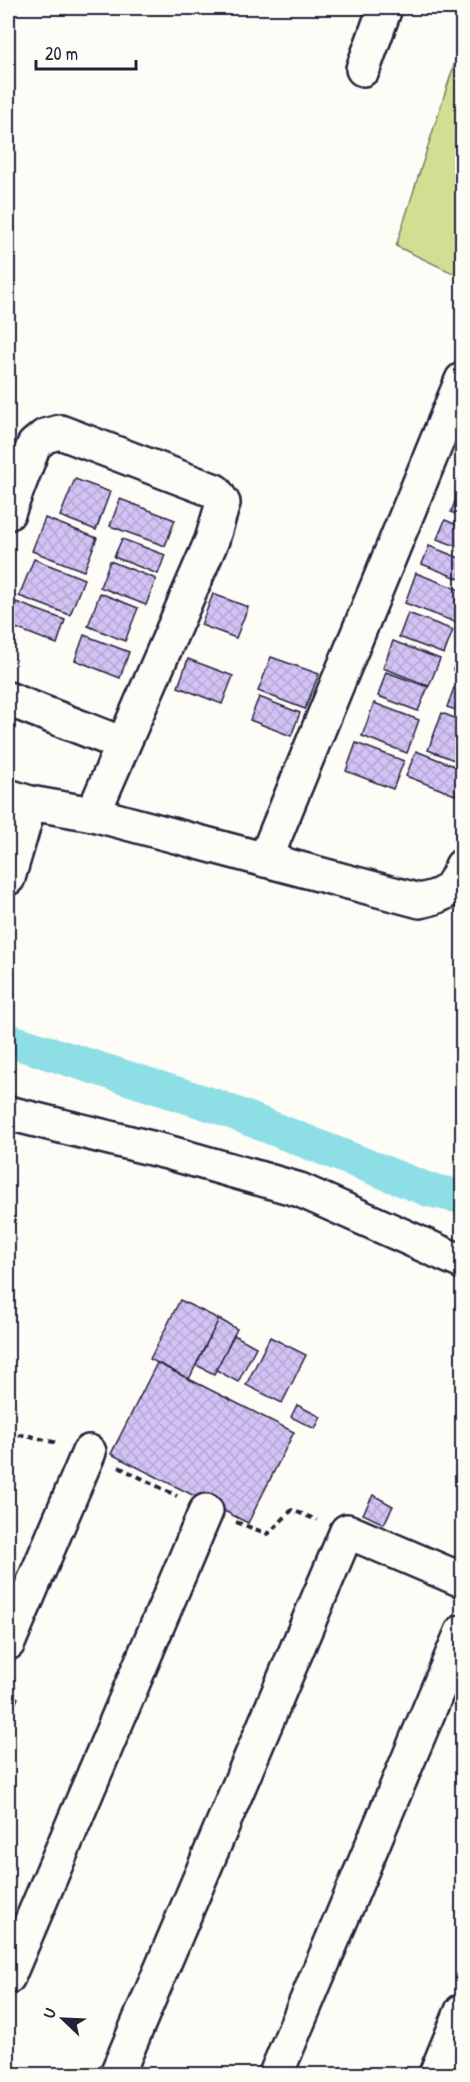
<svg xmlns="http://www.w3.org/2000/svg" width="470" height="2082" font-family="'Patrick Hand',sans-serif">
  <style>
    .grass { fill: #d0df92; stroke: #798066; stroke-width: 1.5 }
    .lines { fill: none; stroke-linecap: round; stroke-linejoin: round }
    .canal { stroke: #8edfe5; stroke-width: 34 }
    .building { fill: url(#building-cross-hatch); stroke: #22223b; stroke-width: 1.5 }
    .minor-casing { stroke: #22223b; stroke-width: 38 }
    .tertiary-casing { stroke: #22223b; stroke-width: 38 }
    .path { stroke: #22223b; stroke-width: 4; stroke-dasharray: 6 4.5; stroke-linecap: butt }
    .minor { stroke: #fdfcf7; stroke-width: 33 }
    .tertiary { stroke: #fdfcf7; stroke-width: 33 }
  </style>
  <defs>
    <pattern id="building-cross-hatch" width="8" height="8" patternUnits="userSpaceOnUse" patternTransform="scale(1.5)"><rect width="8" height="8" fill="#d3c2f4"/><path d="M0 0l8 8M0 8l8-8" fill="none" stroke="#b5a6d2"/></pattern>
  </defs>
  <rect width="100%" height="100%" fill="#fdfcf7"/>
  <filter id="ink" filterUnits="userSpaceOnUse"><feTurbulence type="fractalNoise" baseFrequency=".0167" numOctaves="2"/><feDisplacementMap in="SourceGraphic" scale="12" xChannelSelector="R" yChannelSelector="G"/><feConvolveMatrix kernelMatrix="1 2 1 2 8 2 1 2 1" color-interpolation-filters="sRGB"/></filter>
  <g filter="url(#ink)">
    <!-- grass -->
    <path class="grass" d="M462,40v229l-3,7 -63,-30z"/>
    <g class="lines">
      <!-- canal -->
      <path class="canal" d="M8,1040l208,66 213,84 33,7"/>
    </g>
    <!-- building -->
    <g class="building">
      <path d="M75,479l35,13 -14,38 -36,-14z"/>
      <path d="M462,483v34l-11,-5z"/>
      <path d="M120,499l55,21 -10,26 -55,-20z"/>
      <path d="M45,518l52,20 -13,33 -52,-20z"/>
      <path d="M445,520l17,7v21l-25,-9z"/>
      <path d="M122,539l43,16 -7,19 -44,-17z"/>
      <path d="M429,546l33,13v21l-40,-16z"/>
      <path d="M34,559l50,20 -14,36 -51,-19z"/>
      <path d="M110,561l46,18 -10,26 -46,-18z"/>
      <path d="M416,573l46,18v12l-7,19 -50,-19z"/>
      <path d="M100,593l38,15 -13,33 -37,-15z"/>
      <path d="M213,594l35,13 -12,31 -35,-13z"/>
      <path d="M16,602l49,18 -8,24 -49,-19z"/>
      <path d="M408,613l45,17 -9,24 -45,-17z"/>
      <path d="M84,635l45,17 -9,26 -45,-18z"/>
      <path d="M393,641l47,18 -11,27 -46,-18z"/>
      <path d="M462,646v28l-9,-4z"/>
      <path d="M271,657l48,17 -14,35 -47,-18z"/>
      <path d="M188,659l45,17 -11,28 -44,-17z"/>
      <path d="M386,672l42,15 -10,24 -40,-15z"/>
      <path d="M454,688l8,3v21l-15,-5z"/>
      <path d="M259,697l41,16 -9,23 -41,-16z"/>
      <path d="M374,703l45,17 -12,33 -45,-17z"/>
      <path d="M442,713l20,8v42l-34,-13z"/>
      <path d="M356,743l48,18 -11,28 -47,-18z"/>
      <path d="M416,751l46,18v7l-7,19 -49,-19z"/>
      <path d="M180,1300l39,19 -30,60 -39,-20z"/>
      <path d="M219,1319l18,10 -23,45 -18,-9z"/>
      <path d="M234,1335l22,12 -18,35 -22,-12z"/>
      <path d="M270,1337l36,18 -24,48 -36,-18z"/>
      <path d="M157,1363l137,69 -46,91 -137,-69z"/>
      <path d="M297,1405l24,12 -6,12 -24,-12z"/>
      <path d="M8,1463l6,3 -6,16z"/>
      <path d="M373,1495l20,11 -9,18 -21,-10z"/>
      <path d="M8,1694l10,4 -10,24z"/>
    </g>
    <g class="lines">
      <!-- minor casing -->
      <g class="minor-casing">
        <g id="minor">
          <path d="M363,69l22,-61"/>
          <path d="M8,513l26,-68 11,-9 15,-4 155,59 8,12 -11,37 -119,274"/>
          <path d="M8,699l115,45"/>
          <path d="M8,796l22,7 63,11 327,87c26,-6 32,-10 42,-35"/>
          <path d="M265,860l197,-480"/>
          <path d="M8,878l22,-75"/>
          <path d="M8,1643l81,-191"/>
          <path d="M8,1977l198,-466"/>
          <path d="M117,2074l230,-543 115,49"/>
          <path d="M276,2074l186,-442"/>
          <path d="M436,2074l26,-63"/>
        </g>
      </g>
      <!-- tertiary casing -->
      <g class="tertiary-casing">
        <path id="tertiary" d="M8,1113l159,39 133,38 162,72"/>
      </g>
      <!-- path -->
      <g class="path">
        <path d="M8,1436l18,-1 31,8"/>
        <path d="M119,1467l58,29"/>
        <path d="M236,1522l32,12 24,-24 25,10"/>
      </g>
      <!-- minor -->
      <use href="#minor" class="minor"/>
      <!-- tertiary -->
      <use href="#tertiary" class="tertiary"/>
    </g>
  </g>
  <!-- margin -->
  <rect width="470" height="2082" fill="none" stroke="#fdfcf7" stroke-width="30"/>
  <rect x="15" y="15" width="440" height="2052" fill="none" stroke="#22223b" stroke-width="2" filter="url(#ink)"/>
  <!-- north arrow -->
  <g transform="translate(63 2019) rotate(293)" stroke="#fdfcf7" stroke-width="4.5" paint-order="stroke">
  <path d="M0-4.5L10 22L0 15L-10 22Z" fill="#22223b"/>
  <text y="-9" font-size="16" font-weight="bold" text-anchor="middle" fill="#22223b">U</text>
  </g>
  <!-- scale -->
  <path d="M36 60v9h100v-9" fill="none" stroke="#22223b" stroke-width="3"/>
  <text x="45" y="60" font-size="18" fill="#22223b" stroke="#fdfcf7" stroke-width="4.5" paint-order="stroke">20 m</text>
</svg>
